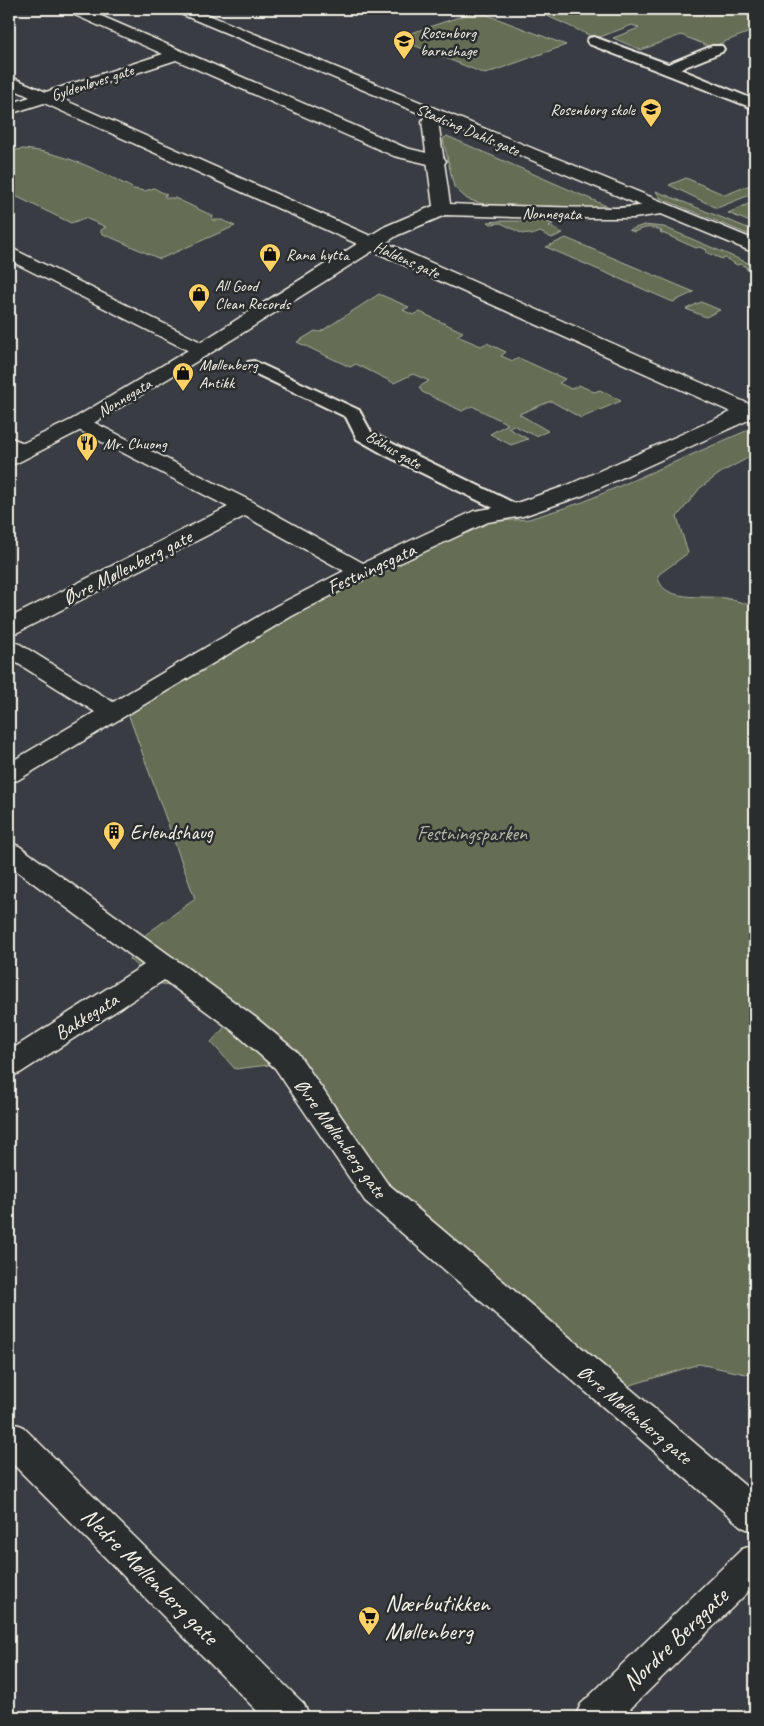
<svg xmlns="http://www.w3.org/2000/svg" width="764" height="1726" font-family="Caveat,sans-serif">
  <style>
    .green { fill: #656e55; stroke: #acb09e }
    .lines { fill: none; stroke-linecap: round; stroke-linejoin: round }
    .pedestrian-casing { stroke: #f4f1e8; stroke-width: 4 }
    .minor-casing { stroke: #f4f1e8; stroke-width: 3 }
    .tertiary-casing { stroke: #f4f1e8; stroke-width: 3 }
    .secondary-casing { stroke: #f4f1e8; stroke-width: 3 }
    .pedestrian { fill: #2a2d2e; fill-rule: evenodd }
    .minor { fill: #2a2d2e; fill-rule: evenodd }
    .tertiary { fill: #2a2d2e; fill-rule: evenodd }
    .secondary { fill: #2a2d2e; fill-rule: evenodd }
    .labels { text-anchor: middle; stroke-width: 5; stroke-linejoin: round; paint-order: stroke }
    .far-poi-label { font-size: 16px; fill: #f4f1e8; stroke: #2a2d2e; text-anchor: start }
    .far-street-label { font-size: 16px; fill: #f4f1e8; stroke: #2a2d2e }
    .street-label { font-size: 20px; fill: #f4f1e8; stroke: #2a2d2e }
    .poi-label { font-size: 20px; fill: #f4f1e8; stroke: #2a2d2e; text-anchor: start }
    .park-label { font-size: 20px; fill: #b4b6a6; stroke: #2a2d2e }
    .near-street-label { font-size: 24px; fill: #f4f1e8; stroke: #2a2d2e }
    .near-poi-label { font-size: 24px; fill: #f4f1e8; stroke: #2a2d2e; text-anchor: start }
  </style>
  <rect width="100%" height="100%" fill="#393c42"/>
  <filter id="ink" filterUnits="userSpaceOnUse"><feTurbulence type="fractalNoise" baseFrequency=".02" numOctaves="2"/><feDisplacementMap in="SourceGraphic" scale="10" xChannelSelector="R" yChannelSelector="G"/><feConvolveMatrix kernelMatrix="1 2 1 2 8 2 1 2 1" color-interpolation-filters="sRGB"/></filter>
  <g filter="url(#ink)">
    <!-- green -->
    <g class="green">
      <path d="M532,9h223l-3,3 3,1v17l-44,17 -30,-12 -40,15 -28,-12 26,-10 -7,-3 -32,12 -9,-1z"/>
      <path d="M477,11l89,34 -81,29 -89,-36z"/>
      <path d="M447,136l164,72 -122,-2 -22,-7 -13,-12 -11,-48z"/>
      <path d="M23,149c40,3 75,21 111,40l11,2 9,-3 13,7 -3,1 2,2h9l38,18 -1,4h10l13,6 -75,33 -59,-26v-3l5,-3 -21,-9 -14,5 -62,-30v-42z"/>
      <path d="M686,178l39,17 30,-12v10l-38,15 -48,-23z"/>
      <path d="M656,191l99,40v6l-95,-39z"/>
      <path d="M755,201v23l-27,-11z"/>
      <path d="M499,221h45l9,3 -4,2 14,7 -11,5 -12,-6 -8,3 -6,-2 -3,1 -22,-11 -10,1 -3,-2z"/>
      <path d="M644,225l20,2 91,39v7l-9,-4 2,-1 -8,-4 -3,1 -12,-7 -3,1 -17,-7 2,-2 -8,-3 -3,1 -36,-16 2,-1c-11,-5 -17,-4 -28,1l-5,-2z"/>
      <path d="M566,238l128,54 -21,10 -127,-55z"/>
      <path d="M379,294l30,13 -6,3 10,5 7,-3 43,20 -6,4 24,10 6,-3 19,9 -5,4 12,5 6,-3 46,21 -6,4 12,6 8,-4 15,7 6,-2 21,11 -40,17 -30,-17 -32,13 29,17 -12,5 -23,-11 -5,3 20,11 -17,6 -21,-11 18,-10 -36,-18 -10,5 -40,-19 -3,-5 10,-6 -16,-7 -19,9 -38,-19 -6,3 -53,-25 18,-11 5,1z"/>
      <path d="M701,302l19,8 -14,7 -20,-8z"/>
      <path d="M755,427v27l-33,18 -22,16 -23,29 11,36 -30,22c1,28 47,20 67,23 10,2 20,6 30,8l-2,10 2,12v748l-56,-12 -91,28 -232,-200 -99,-128 -42,5 -24,-27 23,-25 -39,-28 -39,-6 -27,-24 12,-21 54,-39 -70,-194 215,-123 145,-60 44,-3 54,-17z"/>
    </g>
    <g class="lines">
      <!-- pedestrian casing -->
      <g class="pedestrian-casing">
        <g id="pedestrian">
          <path d="M594,37l74,27 44,-18h10l2,3 -2,3 -42,17 75,31v9l-166,-65 -2,-3 2,-3z"/>
          <path d="M254,361l105,49 12,22 28,15 123,60 3,4 -3,4 -7,2 -7,-2 -123,-60 -28,-16 -11,-22 -98,-47 -3,-4 3,-4z"/>
        </g>
      </g>
      <!-- minor casing -->
      <g class="minor-casing">
        <g id="minor">
          <path d="M65,9h20l321,139 37,9 3,4 -3,4 -6,1 -43,-10 -218,-96 -116,38 689,306 6,-1v14l-171,78 -61,21 -35,6 -140,65 -56,29 -274,164 -9,2v-19l86,-51 -86,-54v-17l9,2 95,59 163,-96 68,-35 -99,-55 -227,116 -9,2v-16l219,-111 -155,-80 -4,-4 4,-4 7,-2 7,2 166,83 110,61 111,-52 37,-6 57,-20 163,-73 -687,-309 -35,11v-10l21,-7 -21,-10v-11l37,16 117,-38 -95,-42z"/>
          <path d="M9,247l200,99 3,4 -3,4 -7,2 -7,-2 -186,-94z"/>
          <path d="M9,437l22,9 3,5 -3,5 -8,1 -14,-5z"/>
          <path d="M9,843l10,3 236,171 42,35 90,131 368,311v38l-13,-5 -377,-326 -90,-133 -42,-37 -69,-51 -144,93 -11,3v-25l135,-86 -135,-100z"/>
          <path d="M9,1422l13,4 282,278 6,13h-47l-254,-257z"/>
          <path d="M755,1545v40l-133,132h-47l6,-13 161,-155z"/>
        </g>
      </g>
      <!-- tertiary casing -->
      <g class="tertiary-casing">
        <path id="tertiary" d="M437,111l6,1 2,4 -7,5 12,83c55,2 110,4 165,4 16,0 40,-6 53,-3l3,4 -3,4 -34,5h-88l-101,-3 -47,20 -189,119 -122,73 -70,36 -8,1v-14l64,-31 122,-73 189,-119 49,-21 -11,-85 5,-8z"/>
      </g>
      <!-- secondary casing -->
      <g class="secondary-casing">
        <path id="secondary" d="M173,9h21l561,231v13l-579,-241z"/>
      </g>
      <!-- pedestrian -->
      <use href="#pedestrian" class="pedestrian"/>
      <!-- minor -->
      <use href="#minor" class="minor"/>
      <!-- tertiary -->
      <use href="#tertiary" class="tertiary"/>
      <!-- secondary -->
      <use href="#secondary" class="secondary"/>
    </g>
  </g>
  <!-- icons -->
  <defs>
    <g id="school-pin" transform="scale(1.125)"><path d="M0 17L-7.5 6A9.5 9.5 0 1 1 7.5 6Z" fill="#ffd166" stroke="#2a2d2e"/><path d="M0-5L7-2L0 1L-7-2ZM-4 1L0 2.5L4 1V4Q0 6-4 4Z" fill="#111"/></g>
    <g id="shop-pin" transform="scale(1.125)"><path d="M0 17L-7.5 6A9.5 9.5 0 1 1 7.5 6Z" fill="#ffd166" stroke="#2a2d2e"/><path d="M-5-2.5h2.3a2.7 3.5 0 0 1 5.4 0H5L5.5 6h-11ZM-1.5-2.5h3a1.5 2.3 0 0 0-3 0Z" fill="#111"/></g>
    <g id="restaurant-pin" transform="scale(1.125)"><path d="M0 17L-7.5 6A9.5 9.5 0 1 1 7.5 6Z" fill="#ffd166" stroke="#2a2d2e"/><path d="M-5-6h1v4h1v-4h1v4h1v-4h1v5L-1.5 .5V6h-2V.5L-5-1ZM5-6V6H3V1.5H1.5Q1.5-4 5-6Z" fill="#111"/></g>
    <g id="building-pin" transform="scale(1.125)"><path d="M0 17L-7.5 6A9.5 9.5 0 1 1 7.5 6Z" fill="#ffd166" stroke="#2a2d2e"/><path d="M-4-6H4V6H1V3H-1V6H-4ZM-2.5-4.3h1.7v1.8h-1.7ZM.8-4.3h1.7v1.8H.8ZM-2.5-1h1.7V.8h-1.7ZM.8-1h1.7V.8H.8Z" fill="#111"/></g>
    <g id="supermarket-pin" transform="scale(1.125)"><path d="M0 17L-7.5 6A9.5 9.5 0 1 1 7.5 6Z" fill="#ffd166" stroke="#2a2d2e"/><path d="M-6-5.5h2.5l.6 2H6L4.5 2H-2.5L-4.4-4H-6ZM-1.5 3.2a1.3 1.3 0 1 0 .1 0ZM3 3.2a1.3 1.3 0 1 0 .1 0Z" fill="#111"/></g>
  </defs>
  <g fill-rule="evenodd">
    <use href="#school-pin" x="404" y="41"/>
    <use href="#school-pin" x="651" y="109"/>
    <use href="#shop-pin" x="270" y="254"/>
    <use href="#shop-pin" x="199" y="294"/>
    <use href="#shop-pin" x="183" y="373"/>
    <use href="#restaurant-pin" x="87" y="443"/>
    <use href="#building-pin" x="114" y="832"/>
    <use href="#supermarket-pin" x="369" y="1617"/>
  </g>
  <g class="labels">
    <!-- far-poi labels -->
    <g class="far-poi-label">
      <text x="420" y="38">Rosenborg<tspan x="420" dy="18">barnehage</tspan></text>
      <text x="635" y="115" text-anchor="end">Rosenborg skole</text>
      <text x="286" y="260">Rana hytta</text>
      <text x="215" y="291">All Good<tspan x="215" dy="18">Clean Records</tspan></text>
      <text x="199" y="370">Møllenberg<tspan x="199" dy="18">Antikk</tspan></text>
      <text x="103" y="449">Mr. Chuong</text>
    </g>
    <!-- far-street labels -->
    <g class="far-street-label">
      <text transform="translate(92 82) rotate(-18)" y="6">Gyldenløves gate</text>
      <text transform="translate(468 129) rotate(23)" y="6">Stadsing Dahls gate</text>
      <text transform="translate(552 213) rotate(1)" y="6">Nonnegata</text>
      <text transform="translate(407 259) rotate(24)" y="6">Haldens gate</text>
      <text transform="translate(124 397) rotate(-31)" y="6">Nonnegata</text>
      <text transform="translate(394 449) rotate(30)" y="6">Båhus gate</text>
    </g>
    <!-- street labels -->
    <g class="street-label">
      <text transform="translate(127 567) rotate(-27)" y="7">Øvre Møllenberg gate</text>
      <text transform="translate(371 568) rotate(-25)" y="7">Festningsgata</text>
      <text transform="translate(86 1016) rotate(-32)" y="7">Bakkegata</text>
      <text transform="translate(341 1138) rotate(54)" y="7">Øvre Møllenberg gate</text>
      <text transform="translate(635 1414) rotate(40)" y="7">Øvre Møllenberg gate</text>
    </g>
    <!-- poi labels -->
    <g class="poi-label">
      <text x="130" y="839">Erlendshaug</text>
    </g>
    <!-- park labels -->
    <g class="park-label">
      <text x="472" y="840">Festningsparken</text>
    </g>
    <!-- near-street labels -->
    <g class="near-street-label">
      <text transform="translate(150 1576) rotate(45)" y="8">Nedre Møllenberg gate</text>
      <text transform="translate(675 1639) rotate(-44)" y="8">Nordre Berggate</text>
    </g>
    <!-- near-poi labels -->
    <g class="near-poi-label">
      <text x="385" y="1611">Nærbutikken<tspan x="385" dy="28">Møllenberg</tspan></text>
    </g>
  </g>
  <!-- margin -->
  <rect width="764" height="1726" fill="none" stroke="#2a2d2e" stroke-width="30"/>
  <rect x="15" y="15" width="734" height="1696" fill="none" stroke="#f4f1e8" stroke-width="2" filter="url(#ink)"/>
</svg>
